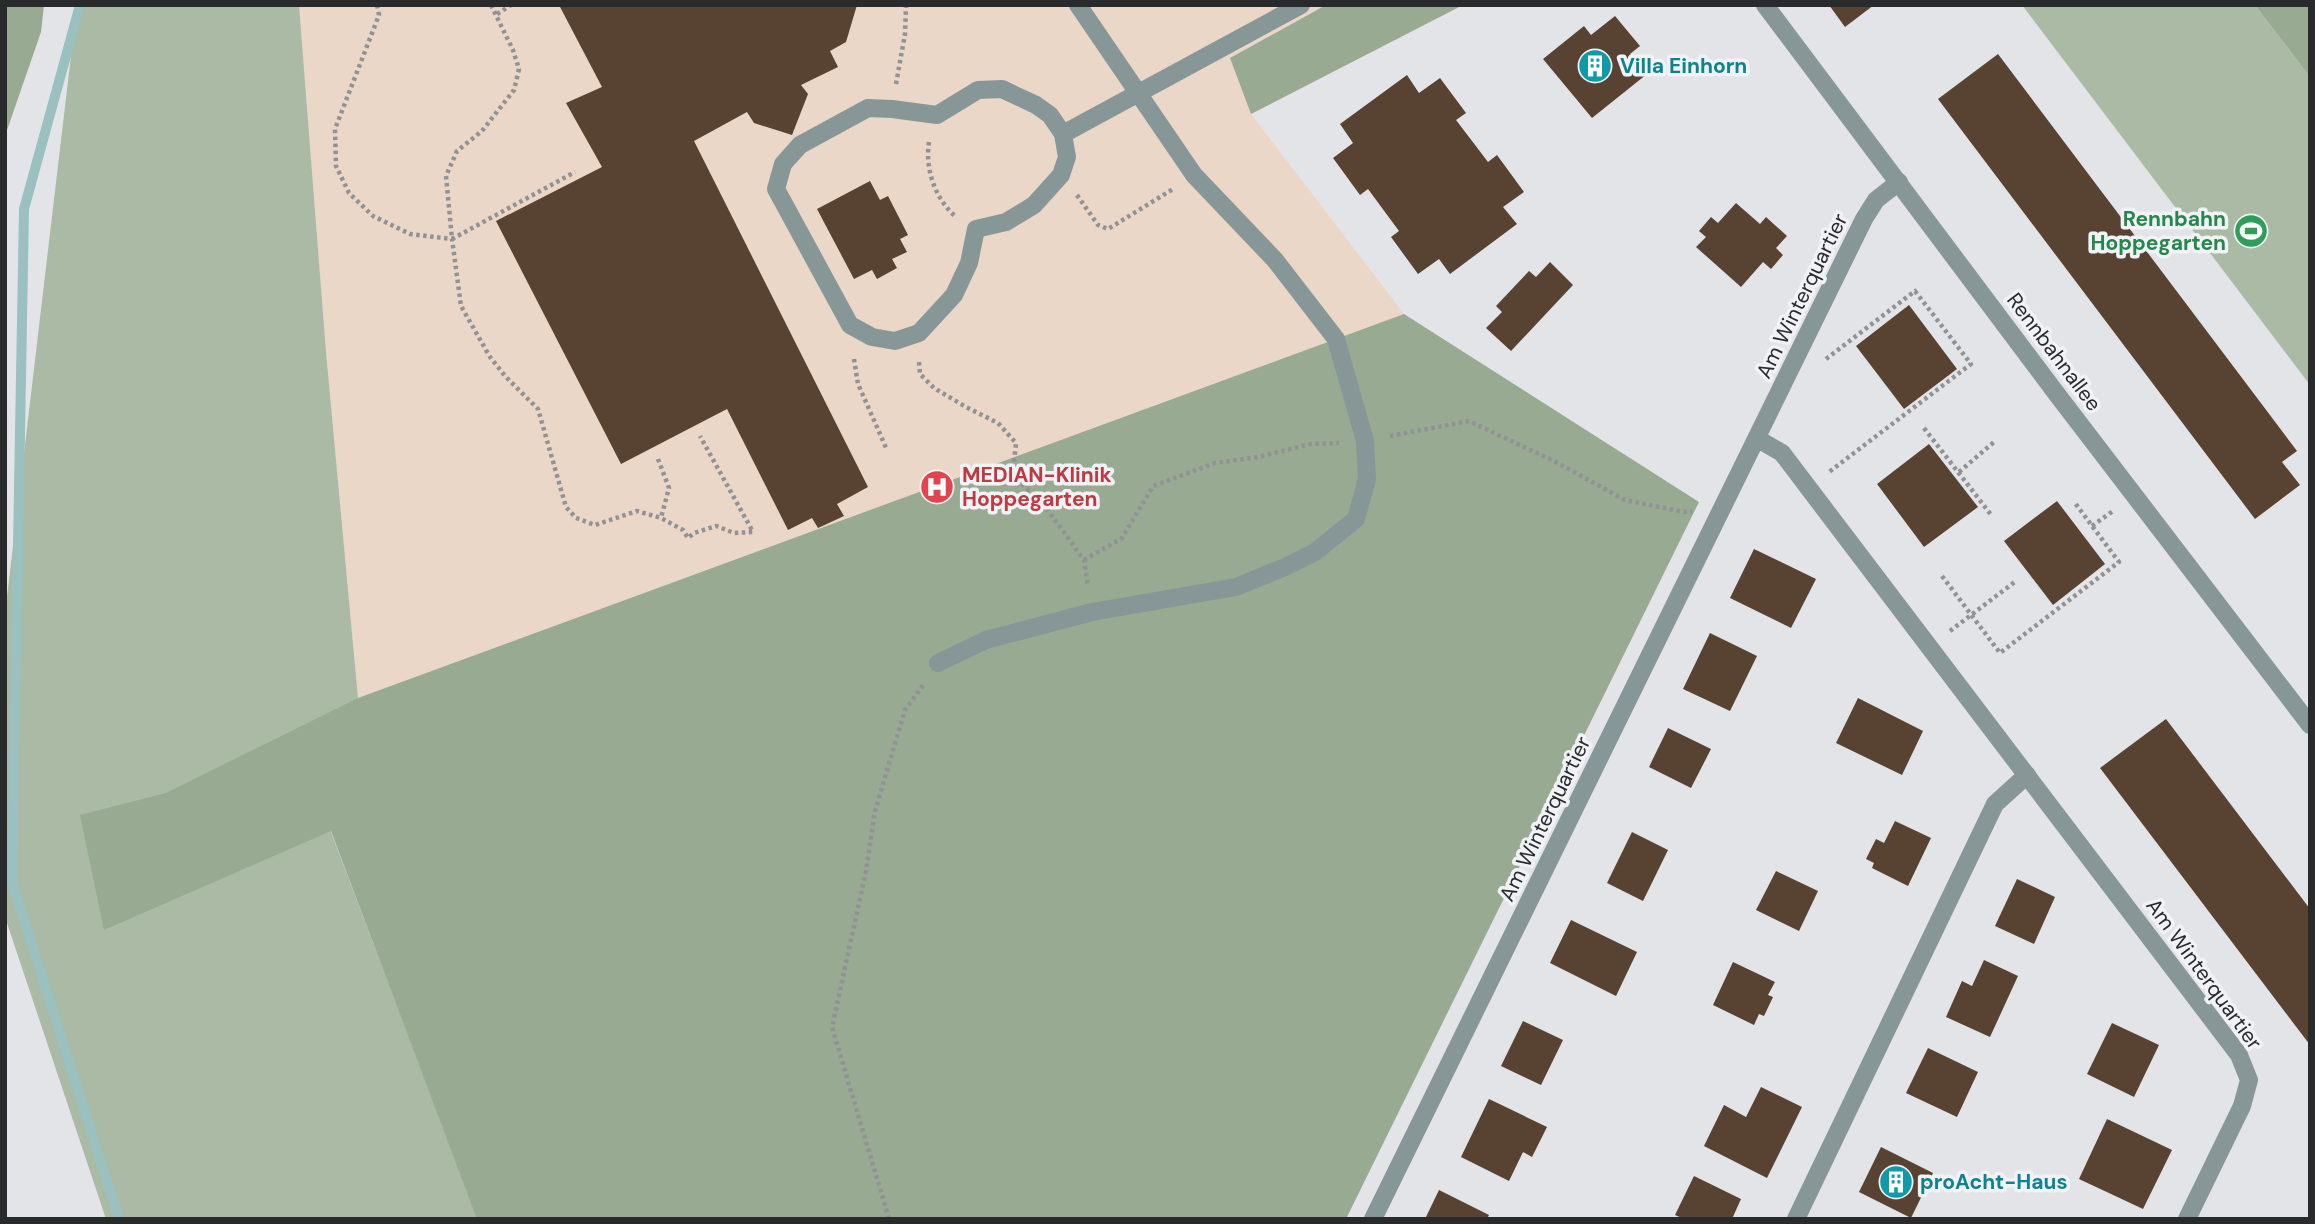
<svg xmlns="http://www.w3.org/2000/svg" width="2315" height="1224" font-family="'DM Sans',sans-serif">
  <style>
    .medical { fill: #ead7c7 }
    .green { fill: #aabaa5 }
    .forest { fill: #98aa92 }
    .lines { fill: none; stroke-linecap: round; stroke-linejoin: round }
    .stream { stroke: #9ac0c0; stroke-width: 10 }
    .building { fill: #584232 }
    .path { stroke: #919295; stroke-width: 4.5; stroke-dasharray: 3.5 3.5; stroke-linecap: butt }
    .minor { stroke: #879798; stroke-width: 18 }
    .labels { text-anchor: middle; stroke-width: 7; stroke-linejoin: round; paint-order: stroke }
    .culture-label { font-size: 21px; font-weight: bold; fill: #0d838f; stroke: #f0f2f6; text-anchor: start }
    .leisure-label { font-size: 21px; font-weight: bold; fill: #27864d; stroke: #f0f2f6; text-anchor: end }
    .street-label { font-size: 21px; fill: #292a2c; stroke: #f0f2f6 }
    .health-label { font-size: 21px; font-weight: bold; fill: #be3a42; stroke: #f0f2f6; text-anchor: start }
  </style>
  <rect width="100%" height="100%" fill="#e3e4e8"/>
  <!-- medical -->
  <path class="medical" d="M299,5h1164l-212,109 389,508 -1111,14 -171,62 -32,-346z"/>
  <!-- green -->
  <g class="green">
    <path d="M77,5h222l27,347 32,346 -27,134 147,387h-372l-101,-302v-303z"/>
    <path d="M2022,5h233l55,72v308z"/>
  </g>
  <!-- forest -->
  <g class="forest">
    <path d="M5,5h39l-3,27 -36,104z"/>
    <path d="M1326,5h137l-212,109 -21,-56z"/>
    <path d="M2255,5h55v72z"/>
    <path d="M1404,314l295,188 -353,717h-869l-146,-388 -227,99 -24,-115 86,-22 192,-95z"/>
  </g>
  <g class="lines">
    <!-- stream -->
    <path class="stream" d="M80,5l-56,204 -12,673 107,337"/>
  </g>
  <!-- building -->
  <g class="building">
    <path d="M559,5h298l-11,37 -16,9 8,16 -37,18 7,9 -16,41 -38,-12 -7,-11 -53,29 174,346 -31,17 7,12 -26,12 -6,-10 -24,12 -61,-121 -106,55 -125,-243 106,-54 -36,-64 36,-16z"/>
    <path d="M1829,5h45l-29,22z"/>
    <path d="M1615,16l25,30 -10,8 17,20 -55,44 -49,-59 41,-33 7,9z"/>
    <path d="M1998,54l299,397 -15,11 18,23 -45,34 -317,-420z"/>
    <path d="M1407,75l12,18 21,-15 26,35 -10,7 32,42 9,-7 27,37 -21,15 14,17 -67,50 -11,-15 -21,15 -27,-37 8,-6 -31,-42 -8,6 -27,-37 20,-15 -13,-19z"/>
    <path d="M870,181l10,19 8,-4 20,39 -8,4 7,13 -15,7 5,9 -20,11 -5,-9 -18,9 -37,-70z"/>
    <path d="M1736,203l24,21 6,-7 21,19 -11,12 7,7 -12,14 -8,-7 -22,25 -45,-40 10,-10 -7,-6 12,-14 7,6z"/>
    <path d="M1550,262l23,23 -62,66 -25,-23 16,-16 -6,-6 33,-35 7,6z"/>
    <path d="M1909,305l48,64 -53,40 -48,-63z"/>
    <path d="M1929,444l49,63 -54,40 -47,-63z"/>
    <path d="M2057,501l48,63 -52,41 -49,-64z"/>
    <path d="M1754,549l62,30 -25,49 -61,-30z"/>
    <path d="M1710,633l47,23 -27,55 -47,-22z"/>
    <path d="M1858,698l65,33 -21,44 -66,-32z"/>
    <path d="M2166,719l144,190v136l-210,-277z"/>
    <path d="M1668,728l43,21 -20,39 -42,-21z"/>
    <path d="M1895,821l36,17 -23,48 -36,-18 2,-5 -8,-4 10,-20 8,4z"/>
    <path d="M1632,832l36,18 -25,51 -36,-18z"/>
    <path d="M1776,871l42,20 -19,40 -43,-21z"/>
    <path d="M2017,879l38,18 -21,47 -39,-18z"/>
    <path d="M1571,920l66,32 -21,44 -66,-33z"/>
    <path d="M1984,960l34,16 -28,61 -44,-20 16,-36 10,5z"/>
    <path d="M1733,962l42,20 -7,13 5,2 -9,19 -5,-2 -5,11 -41,-20z"/>
    <path d="M1523,1021l40,19 -22,45 -40,-19z"/>
    <path d="M2112,1023l47,22 -25,52 -47,-23z"/>
    <path d="M1928,1048l50,24 -21,45 -51,-24z"/>
    <path d="M1761,1087l41,20 -35,71 -63,-32 20,-41 22,12z"/>
    <path d="M1489,1099l58,28 -15,30 -9,-5 -14,29 -48,-24z"/>
    <path d="M2107,1119l65,31 -29,59 -64,-30z"/>
    <path d="M1881,1147l52,26 -22,45 -52,-26z"/>
    <path d="M1694,1176l47,23 -9,20h-48l-9,-4z"/>
    <path d="M1439,1190l50,25 -2,4h-62z"/>
  </g>
  <g class="lines">
    <!-- path -->
    <g class="path">
      <path d="M377,5l2,10 -44,114 1,37 13,27 24,23 37,18 42,5 9,67 29,51 15,19 33,33 28,98 10,11 19,7 42,-14 24,7 22,12 5,8 6,-5 22,-7 18,7 19,-1 -53,-96"/>
      <path d="M491,5l22,45 6,19 -5,21 -32,41 -25,20 -11,25 6,63 123,-67"/>
      <path d="M497,14l14,-9"/>
      <path d="M896,84l9,-50 1,-29"/>
      <path d="M929,142c-4,26 5,55 26,74"/>
      <path d="M1077,195l21,30 10,4 65,-40"/>
      <path d="M854,359l4,25 29,66"/>
      <path d="M1826,359l89,-68 56,73 -142,108"/>
      <path d="M919,362l1,12 14,14 32,19 32,16 18,20 -2,19 2,16 28,27 40,55 4,25"/>
      <path d="M1924,428l68,88"/>
      <path d="M1390,436l79,-15 85,40 71,39 59,12 8,-1"/>
      <path d="M658,459l11,29 -8,30"/>
      <path d="M1959,472l35,-30"/>
      <path d="M2092,526l21,-15"/>
      <path d="M1084,560l38,-22 31,-52 62,-23 43,-6 53,-13 28,-1"/>
      <path d="M1942,576l58,77 119,-91 -44,-59"/>
      <path d="M1950,631l66,-50"/>
      <path d="M889,1219l-57,-192 34,-156 9,-60 30,-101 19,-26"/>
    </g>
    <!-- minor -->
    <g class="minor">
      <path d="M1765,5l291,388 254,332"/>
      <path d="M1063,134l-13,-19 -14,-10 -34,-16 -24,1 -41,25 -45,-6 -24,-1 -68,37 -17,19 -7,25 74,136 22,12 23,4 24,-8 35,-38 15,-32 7,-34 30,-7 28,-17 27,-30 6,-18 -4,-23 238,-129"/>
      <path d="M1758,439l24,14 457,602 10,25 -7,26 -55,113"/>
      <path d="M938,663l48,-23 106,-28 144,-25 49,-20 30,-15 41,-33 11,-40 -2,-38 -29,-102 -61,-79 -81,-85 -116,-170"/>
      <path d="M1373,1219l491,-1000 12,-19 23,-18"/>
      <path d="M1796,1219l199,-415 32,-29"/>
    </g>
  </g>
  <!-- icons -->
  <defs>
    <g id="building-disc" transform="scale(1.75)"><circle r="9.5" fill="#0f9aa8" stroke="#f0f2f6"/><path d="M-4-6H4V6H1V3H-1V6H-4ZM-2.5-4.3h1.7v1.8h-1.7ZM.8-4.3h1.7v1.8H.8ZM-2.5-1h1.7V.8h-1.7ZM.8-1h1.7V.8H.8Z" fill="#fff"/></g>
    <g id="stadium-disc" transform="scale(1.75)"><circle r="9.5" fill="#2e9e5b" stroke="#f0f2f6"/><path d="M0-5a6.5 5 0 1 0 0 10a6.5 5 0 1 0 0-10ZM-3.5-1.8h7v3.6h-7Z" fill="#fff"/></g>
    <g id="hospital-disc" transform="scale(1.75)"><circle r="9.5" fill="#e0444e" stroke="#f0f2f6"/><path d="M-5-5h3v3.5h4V-5h3V5h-3V1.5h-4V5h-3Z" fill="#fff"/></g>
  </defs>
  <g fill-rule="evenodd">
    <use href="#building-disc" x="1595" y="66"/>
    <use href="#stadium-disc" x="2251" y="231"/>
    <use href="#hospital-disc" x="937" y="487"/>
    <use href="#building-disc" x="1896" y="1182"/>
  </g>
  <g class="labels">
    <!-- culture labels -->
    <g class="culture-label">
      <text x="1620" y="73">Villa Einhorn</text>
      <text x="1920" y="1189">proAcht-Haus</text>
    </g>
    <!-- leisure labels -->
    <g class="leisure-label">
      <text x="2226" y="226">Rennbahn<tspan x="2226" dy="24">Hoppegarten</tspan></text>
    </g>
    <!-- street labels -->
    <g class="street-label">
      <text transform="translate(1802 296) rotate(-64)" y="7">Am Winterquartier</text>
      <text transform="translate(2054 352) rotate(53)" y="7">Rennbahnallee</text>
      <text transform="translate(1545 819) rotate(-64)" y="7">Am Winterquartier</text>
      <text transform="translate(2204 974) rotate(54)" y="7">Am Winterquartier</text>
    </g>
    <!-- health labels -->
    <g class="health-label">
      <text x="962" y="482">MEDIAN-Klinik<tspan x="962" dy="24">Hoppegarten</tspan></text>
    </g>
  </g>
  <!-- border -->
  <rect width="2315" height="1224" fill="none" stroke="#292a2c" stroke-width="14"/>
</svg>
